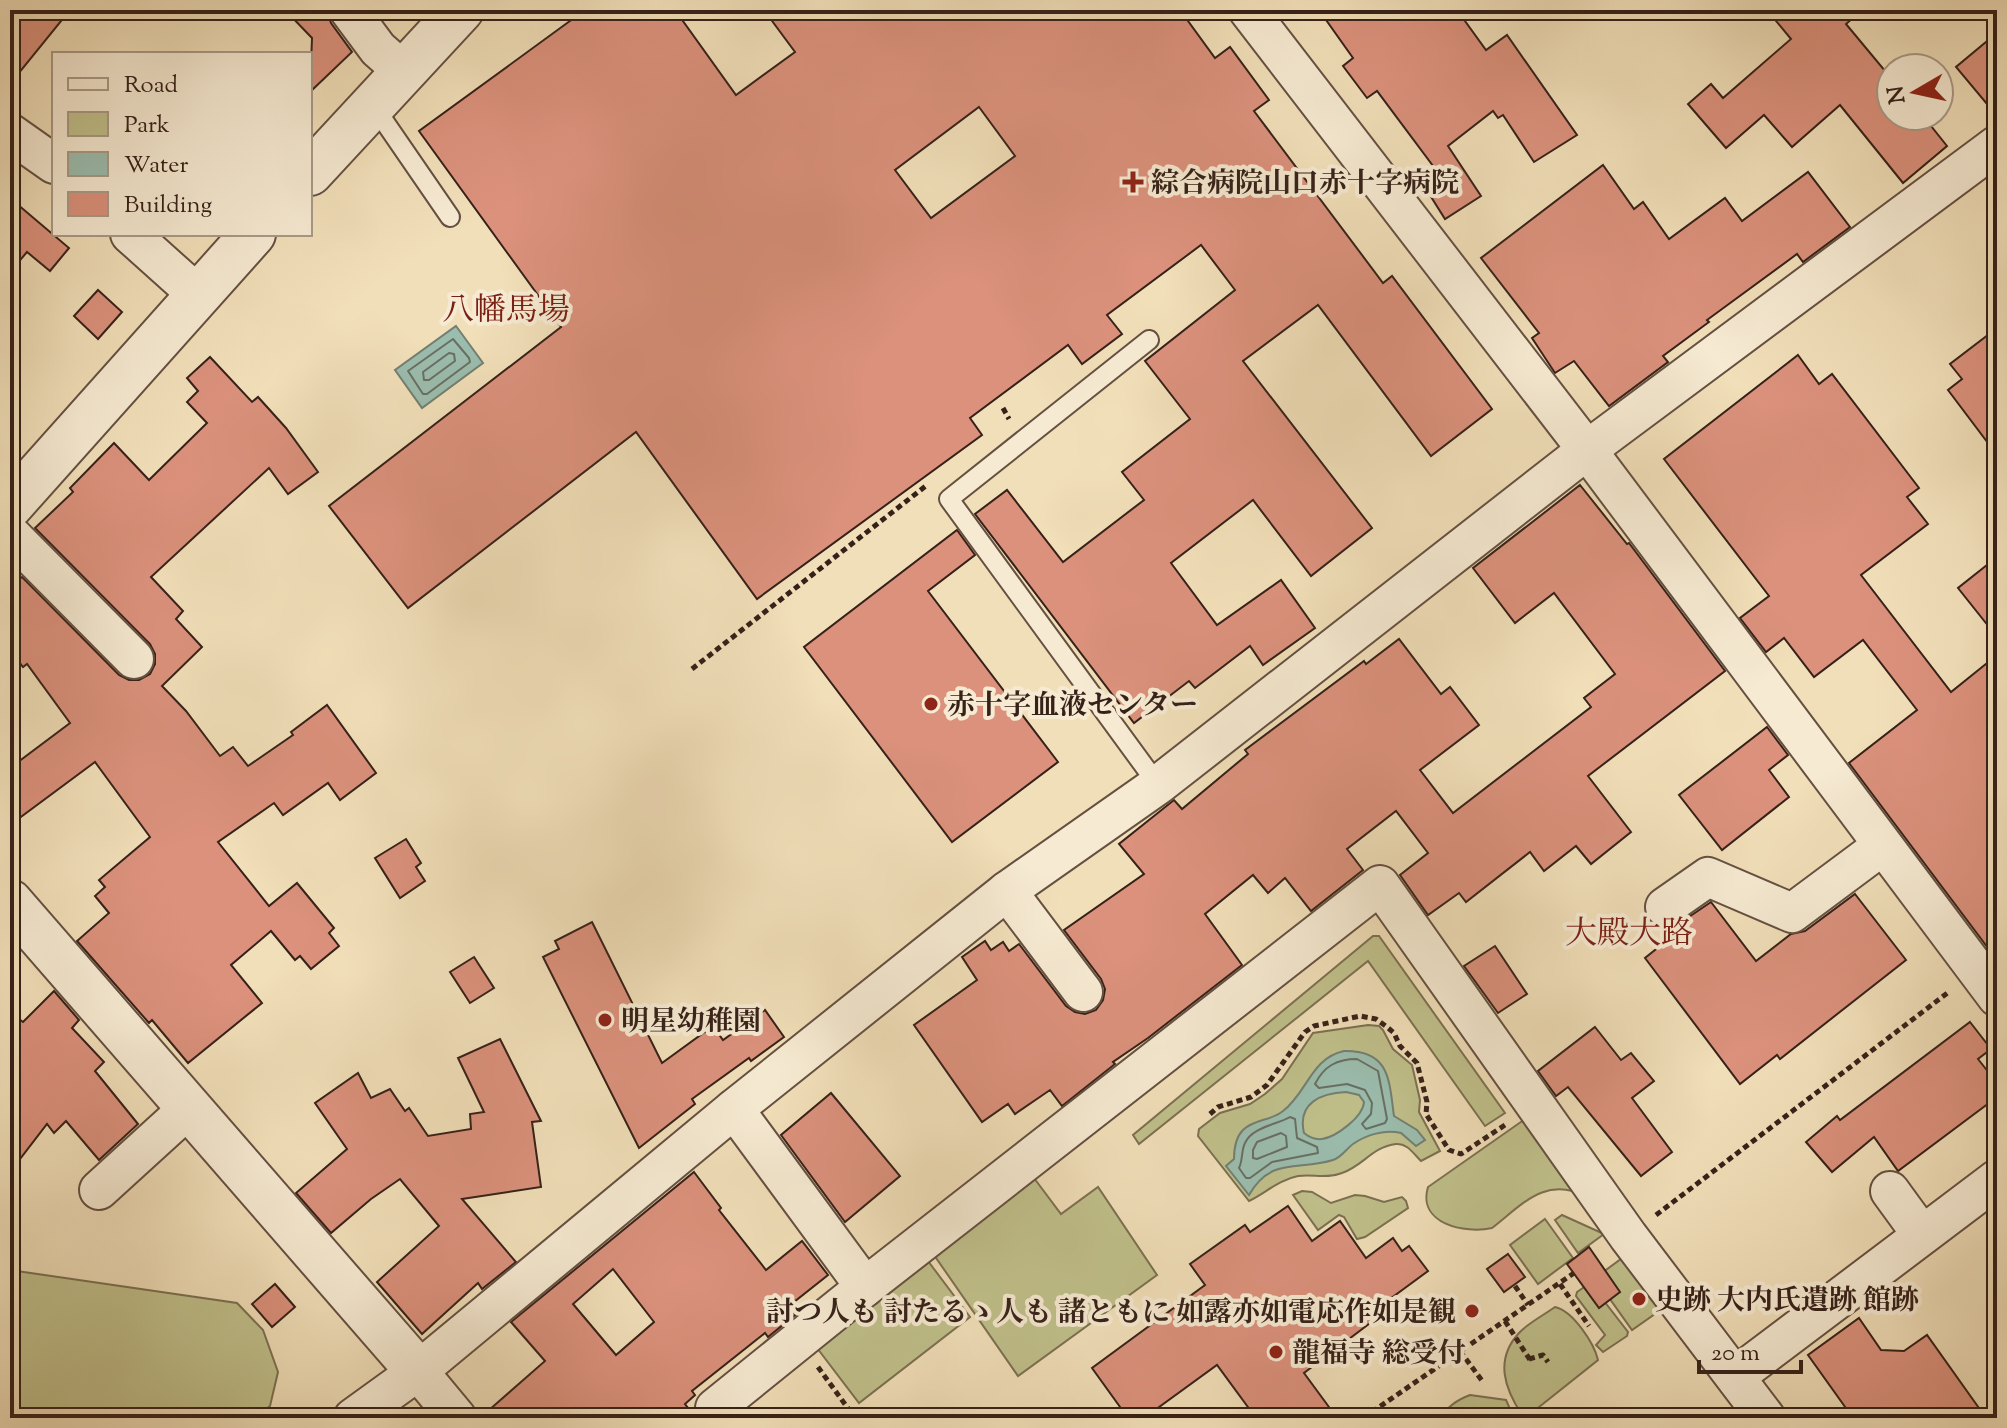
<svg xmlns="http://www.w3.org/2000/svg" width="2007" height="1428" font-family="'Sorts Mill Goudy','Noto Serif JP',serif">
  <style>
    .green { fill: #c0c08b; stroke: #7b7052; stroke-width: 2 }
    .water { fill: #9bbdae; stroke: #737f72; stroke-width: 2; fill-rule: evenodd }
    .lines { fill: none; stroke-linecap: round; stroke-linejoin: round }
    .shore { stroke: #686f64; stroke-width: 2 }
    .building { fill: #db917c; stroke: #362119; stroke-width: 2; fill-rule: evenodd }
    .service-casing { stroke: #655041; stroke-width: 22 }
    .minor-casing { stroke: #655041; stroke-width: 42 }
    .tertiary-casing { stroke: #655041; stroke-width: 48 }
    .path { stroke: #362119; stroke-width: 5; stroke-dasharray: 6 4; stroke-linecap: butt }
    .service { stroke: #f6ead2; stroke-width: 18 }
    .minor { stroke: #f6ead2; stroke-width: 38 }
    .tertiary { stroke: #f6ead2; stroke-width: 44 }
    .poi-dot { fill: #8f2418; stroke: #f6ead2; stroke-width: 3 }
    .labels { text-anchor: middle; stroke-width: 8; stroke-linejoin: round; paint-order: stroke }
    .poi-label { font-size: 28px; font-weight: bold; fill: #362119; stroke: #f6ead2; text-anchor: start }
    .quarter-label { font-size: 32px; fill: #7a1f14; stroke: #f6ead2 }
  </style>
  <rect width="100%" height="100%" fill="#f1dfb9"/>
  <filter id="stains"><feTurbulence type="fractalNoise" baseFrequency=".0025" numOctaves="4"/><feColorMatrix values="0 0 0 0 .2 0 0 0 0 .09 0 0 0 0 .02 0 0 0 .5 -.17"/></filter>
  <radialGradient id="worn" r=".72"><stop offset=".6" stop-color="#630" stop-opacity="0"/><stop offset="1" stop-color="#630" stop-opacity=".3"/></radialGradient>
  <!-- green -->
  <g class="green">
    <path d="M1373,936h6l126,177 -20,13 -117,-165 -229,183 -6,-9z"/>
    <path d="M1368,1025l11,1 4,4 10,19 19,16 8,35 -1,12 21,39 -19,10c-8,-8 -14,-18 -25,-17 -24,3 -33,22 -54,29 -15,6 -29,1 -44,3 -20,4 -32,17 -49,25l-51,-65 1,-7 21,-16 30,-9 15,-10 17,-15 31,-46z"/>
    <path d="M1528,1117l58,79c-41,-20 -63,8 -94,32 -27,6 -75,-4 -64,-41z"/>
    <path d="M1034,1178l27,36 37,-27 59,88 -139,101 -84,-121z"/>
    <path d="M1302,1191l10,1 19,11 24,-8 10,1 19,6 18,-5 4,4 2,7 -43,29 -8,2 -13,-22 -5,-2 -21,15 -25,-35z"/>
    <path d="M1562,1215l42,19 -26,19 -23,-33z"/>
    <path d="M1545,1219l28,39 -35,26 -28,-39z"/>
    <path d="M1625,1256l37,53 -30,21 -37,-52z"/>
    <path d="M925,1257l45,60 -111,86 -45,-59z"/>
    <path d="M10,1270l227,33 26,27 15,42 -8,34 -15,12h-245z"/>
    <path d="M1590,1283l38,49 -1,4 -24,16 -7,-7 9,-10 -29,-39 1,-4z"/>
    <path d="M1555,1307c18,4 39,36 43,53l-69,55h-7c-17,-26 -28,-55 -3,-82 9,-10 25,-18 36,-26z"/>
    <path d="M1470,1395l36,5 8,18h-73c7,-12 16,-18 29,-23z"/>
  </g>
  <!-- water -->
  <g class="water">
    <path d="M456,326l27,37 -61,45 -27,-38z"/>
    <path d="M1344,1051c46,-1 45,29 50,65l23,14 8,10 -9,6 -15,-13c-16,-4 -35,2 -48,11 -7,5 -11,13 -20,16 -34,11 -62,-4 -84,35l-23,-29 8,-7c0,-10 1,-21 9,-29 11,-11 28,-9 40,-19 24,-18 28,-53 61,-60zM1346,1092l13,3 5,7c-1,15 -28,35 -42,37 -8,1 -13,-2 -18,-6 -7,-30 17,-40 42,-41z"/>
  </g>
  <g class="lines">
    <!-- shore -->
    <g class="shore">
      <path d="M453,339l16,19 1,4 -43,32h-4l-15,-23z"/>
      <path d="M449,353l5,1 1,7 -26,19h-5l-1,-8z"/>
      <path d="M1357,1059l21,12 9,48 -2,4 -19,6 -4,-5 9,-10 1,-11 -7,-13 -18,-6 -28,4 -4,-4c9,-18 22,-25 42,-25z"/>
      <path d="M1290,1117l5,2 2,19 20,9 1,6 -46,9 -22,16h-4l-7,-10c4,-8 2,-17 6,-25 7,-16 31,-18 45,-26z"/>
      <path d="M1281,1133l5,3 1,11 -30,12 -4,-1v-8l4,-8z"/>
    </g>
  </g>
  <!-- building -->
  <g class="building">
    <path d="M10,10h60l-60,74z"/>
    <path d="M285,10h42l4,13 21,29 -42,40 2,-54z"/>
    <path d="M585,10h90l61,85 59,-43 -31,-42h416l35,48 15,-11 39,53 -15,11 129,172 9,-7 100,133 -61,47 -113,-151 -75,56 129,167 -61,48 -58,-76 -82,63 46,62 64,-45 34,48 -52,37 -13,-19 -55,42 -6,-7 -55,42 -159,-209 32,-24 56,72 81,-62 -22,-28 68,-53 -45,-58 90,-71 -34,-45 -94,70 15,19 -40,30 -14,-19 -98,73 12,17 -225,164 -121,-167 -228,176 -79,-102 232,-179 -142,-196zM979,107l36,49 -84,62 -36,-48z"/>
    <path d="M1319,10h138l29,40 21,-15 70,100 -43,27 -31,-47 -5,3 -5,-7 -45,35 33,50 -36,23 -22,-35 16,-10 -62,-83 -10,7 -24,-32 10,-8z"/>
    <path d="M1767,10h95l-16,14 45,54v38h32l24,30 -44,37 -63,-78 -48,42 -28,-32 -38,33 -38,-44 23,-20 12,14 68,-59z"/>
    <path d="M1986,42l11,14v60l-41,-49z"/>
    <path d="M1603,165l31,44 9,-7 26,37 56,-41 17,23 66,-49 42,55 -47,35 -6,-8 -90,66 2,2 -46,34 5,6 -59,44 -35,-45 -19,12 -23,-35 7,-5 -58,-75z"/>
    <path d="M10,198l59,50 -19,23 -23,-19 -17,20z"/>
    <path d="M98,290l24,22 -24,27 -24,-23z"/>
    <path d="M1997,328v127l-49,-65 14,-11 -12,-15z"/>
    <path d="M1798,355l21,29 13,-10 87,114 -12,9 21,27 -67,51 90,117 46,-37v305l-148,-197 68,-53 -54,-70 -49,37 -30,-39 -18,14 -26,-34 29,-22 -105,-137z"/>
    <path d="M210,357l42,45 6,-5 28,31 32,44 -30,22 -19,-26 -118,109 32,34 -7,8 26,28 -40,39 24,25 34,45 13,-9 15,19 45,-31 -2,-3 36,-27 49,68 -36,27 -12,-17 -45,32 -9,-12 -56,39 51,64 28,-23 37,45 -5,5 10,13 -28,23 -11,-13 -5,4 -24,-29 -40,34 31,38 -74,60 -36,-43 -3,3 -72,-82 32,-28 -14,-17 10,-9 -6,-7 51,-43 -55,-75 -85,63v-57l60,-45 -43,-59 -4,3 -13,-17v-64l12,-9 97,98 10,5h10l11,-6 5,-10v-10l-5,-10 -115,-116 38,-36 -3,-4 44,-45 35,37 58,-57 -20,-21 11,-11 -11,-13z"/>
    <path d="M1580,485l47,59 2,-1 96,128 -137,105 43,56 -40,32 -15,-18 -32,25 -14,-19 -64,50 -7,-9 -31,22 -28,-40 28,-22 -32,-42 -49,38 16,21 -52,41 -26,-33 -17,15 -15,-18 -48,39 37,51 -94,73 -35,24 2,2 -53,42 -12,-16 -35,24 -7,-10 -26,18 -68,-97 63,-45 -15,-23 23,-16 6,9 12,-8 6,9 10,-7 47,62 9,6 10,2 11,-4 7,-10 2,-11 -4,-10 -37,-49 80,-56 -25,-30 55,-44 8,9 66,-55 -3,-4 119,-89 2,3 33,-25 42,55 9,-7 29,38 -59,45 33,43 138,-106 -7,-9 31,-24 -61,-81 -39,30 -42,-55z"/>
    <path d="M957,530l18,25 -47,36 130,171 -106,80 -148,-195z"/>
    <path d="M1997,557v80l-39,-49z"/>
    <path d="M1767,727l21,28 -19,15 20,27 -67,53 -43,-55z"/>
    <path d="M406,839l15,24 -5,4 9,14 -25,17 -25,-40z"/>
    <path d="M1855,894l51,66 -126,99 -3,-4 -37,29 -95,-126 35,-28 -3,-5 34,-23 45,59 35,-27 14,-3z"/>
    <path d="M592,922l70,141 51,-37 10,14 42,-30 19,27 -33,24 -2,-3 -57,41 3,5 -56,44 -96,-191 16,-8 -4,-8z"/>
    <path d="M1495,946l32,48 -29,19 -34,-47z"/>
    <path d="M474,957l20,31 -24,15 -20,-31z"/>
    <path d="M54,991l25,29 -7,8 32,34 -9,9 43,53 -39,36 -33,-39 -12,12 -7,-9 -37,48v-160l13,10z"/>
    <path d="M1970,1022l21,27 -13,10 19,24v14l-99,74 -24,-34 -42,35 -26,-30 31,-26 3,4z"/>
    <path d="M1595,1027l26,33 10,-7 23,28 -22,17 40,54 -31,24 -73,-89 -12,9 -18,-25z"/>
    <path d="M500,1039l41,82 -9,1 9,65 -79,12 54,63 -34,27 -4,-6 -56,51 -45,-52 62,-56 -39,-47 -29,20 -40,34 -35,-40 51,-44 -32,-46 43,-30 13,25 19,-9 15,22 4,-3 19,28 43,-7 -1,-15 14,-2 -26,-54z"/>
    <path d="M831,1093l69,83 -55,46 -64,-87z"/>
    <path d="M694,1172l27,36 -2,2 47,60 36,-29 26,34 -39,31 6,9 -27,22 -3,-4 -73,58 3,4 -10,9 11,14h-216l65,-57 -34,-39zM613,1269l41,53 -38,33 -43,-51z"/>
    <path d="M1288,1206l24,35 28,-20 26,37 27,-20 9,13 7,-5 19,25 -38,28 4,6 -90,68 33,45h-81l-39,-53 -73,53h-16l-36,-50 113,-83 -15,-21 55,-39 5,7z"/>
    <path d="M1589,1247l31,45 -21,16 -32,-44z"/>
    <path d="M1508,1254l17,23 -21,15 -17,-23z"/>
    <path d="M275,1284l20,23 -23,20 -20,-23z"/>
    <path d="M1859,1318l22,32 23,1 23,-16 59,83h-133l-45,-63z"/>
  </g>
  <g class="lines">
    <!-- service casing -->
    <g class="service-casing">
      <g id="service">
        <path d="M373,105l77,112"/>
        <path d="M1149,340l-200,159 209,286"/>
      </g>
    </g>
    <!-- minor casing -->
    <g class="minor-casing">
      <g id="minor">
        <path d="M349,10l29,39 25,22"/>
        <path d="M1248,10l339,440 410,547"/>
        <path d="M10,133l44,31"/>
        <path d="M130,234l67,60"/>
        <path d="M10,534l124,125"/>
        <path d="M1007,891l76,101"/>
        <path d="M1665,907l43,-30 84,36 90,-67"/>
        <path d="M734,1109l131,178"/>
        <path d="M99,1190l90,-82"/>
        <path d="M1890,1191l32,44"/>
        <path d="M418,1371l39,47"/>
        <path d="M1736,1376l261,-197"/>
        <path d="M353,1418l65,-47 316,-262 273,-218 151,-106 429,-335 410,-305"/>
        <path d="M722,1418l-7,-10 150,-121 515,-402 248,351 138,182"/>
      </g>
    </g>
    <!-- tertiary casing -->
    <g class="tertiary-casing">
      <g id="tertiary">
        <path d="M310,173l151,-163"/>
        <path d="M10,506l243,-272"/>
        <path d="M10,902l408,469"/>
      </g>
    </g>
    <!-- path -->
    <g class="path">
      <path d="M1003,408l6,11"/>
      <path d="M692,669l235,-184"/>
      <path d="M1210,1114l8,-7 33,-10 16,-12 38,-53 9,-6 46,-10 16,3 11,8 7,6 6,13 17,17 10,39 -1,12 23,36 12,4 47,-31"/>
      <path d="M1656,1215l294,-224"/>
      <path d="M1560,1284l29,42"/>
      <path d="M1515,1286l13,19"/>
      <path d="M1505,1321l27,42"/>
      <path d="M1458,1339l7,9"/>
      <path d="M1460,1351l23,31"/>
      <path d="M1529,1359l14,-4 5,7"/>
      <path d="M818,1367l37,51"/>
      <path d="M1372,1412l202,-139"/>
    </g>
    <!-- service -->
    <use href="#service" class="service"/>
    <!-- minor -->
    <use href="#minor" class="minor"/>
    <!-- tertiary -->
    <use href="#tertiary" class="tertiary"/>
  </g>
  <!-- markers -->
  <g class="poi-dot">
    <path d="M1129 170h8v8h8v8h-8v8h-8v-8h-8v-8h8z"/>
    <circle cx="931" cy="704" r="8"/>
    <circle cx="605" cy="1020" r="8"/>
    <circle cx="1639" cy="1299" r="8"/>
    <circle cx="1472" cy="1311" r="8"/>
    <circle cx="1276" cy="1352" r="8"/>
  </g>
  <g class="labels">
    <!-- poi labels -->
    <g class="poi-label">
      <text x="1151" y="192">綜合病院山口赤十字病院</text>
      <text x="947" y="714">赤十字血液センター</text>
      <text x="621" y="1030">明星幼稚園</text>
      <text x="1655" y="1309">史跡 大内氏遺跡 館跡</text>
      <text x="1456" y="1321" text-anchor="end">討つ人も 討たるゝ人も 諸ともに 如露亦如電応作如是観</text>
      <text x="1292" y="1362">龍福寺 総受付</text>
    </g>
    <!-- quarter labels -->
    <g class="quarter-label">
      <text x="506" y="320">八幡馬場</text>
      <text x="1629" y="943">大殿大路</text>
    </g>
  </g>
  <!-- margin -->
  <rect width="2007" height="1428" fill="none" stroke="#f1dfb9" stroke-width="40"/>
  <rect x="12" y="12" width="1983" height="1404" fill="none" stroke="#362119" stroke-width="4"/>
  <rect x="20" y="20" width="1967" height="1388" fill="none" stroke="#362119" stroke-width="2"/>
  <!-- legend -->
  <rect x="52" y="52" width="260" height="184" fill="#f6ead2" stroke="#a99a88" stroke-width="2"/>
  <rect x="68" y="78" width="40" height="12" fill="#f6ead2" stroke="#a99a88" stroke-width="2"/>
  <text x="124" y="92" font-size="24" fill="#362119">Road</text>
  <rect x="68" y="112" width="40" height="24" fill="#c0c08b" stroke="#a99a88" stroke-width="2"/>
  <text x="124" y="132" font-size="24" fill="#362119">Park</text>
  <rect x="68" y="152" width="40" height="24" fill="#9bbdae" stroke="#a99a88" stroke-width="2"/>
  <text x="124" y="172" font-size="24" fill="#362119">Water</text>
  <rect x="68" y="192" width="40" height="24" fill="#db917c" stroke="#a99a88" stroke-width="2"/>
  <text x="124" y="212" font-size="24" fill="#362119">Building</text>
  <!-- north arrow -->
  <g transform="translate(1915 92) rotate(261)"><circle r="38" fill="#f6ead2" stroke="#a99a88" stroke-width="2"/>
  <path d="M0-6L14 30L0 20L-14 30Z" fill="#8f2418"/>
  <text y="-12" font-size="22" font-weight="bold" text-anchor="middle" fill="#362119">N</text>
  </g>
  <!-- scale -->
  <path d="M1699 1360v12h102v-12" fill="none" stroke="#362119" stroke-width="4"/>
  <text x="1711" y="1360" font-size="24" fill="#362119" stroke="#f6ead2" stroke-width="6" paint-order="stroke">20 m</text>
  <rect width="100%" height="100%" filter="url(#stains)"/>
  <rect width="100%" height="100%" fill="url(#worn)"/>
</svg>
